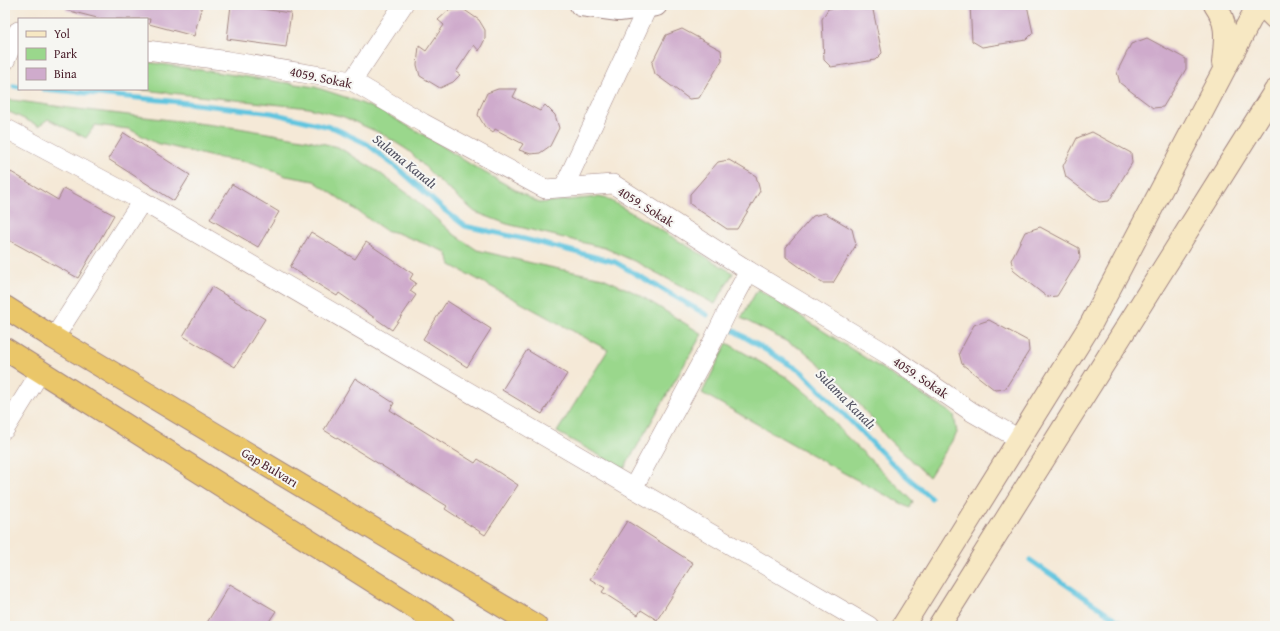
<svg xmlns="http://www.w3.org/2000/svg" width="1280" height="631" font-family="'Gentium Book Plus',serif">
  <style>
    .green { fill: #9ad78c; stroke: #727b5c }
    .lines { fill: none; stroke-linecap: round; stroke-linejoin: round }
    .stream { stroke: #61c5df; stroke-width: 5 }
    .building { fill: #cfabcc }
    .minor-casing { stroke: #a08481; stroke-width: 20 }
    .tertiary-casing { stroke: #a08481; stroke-width: 24 }
    .secondary-casing { stroke: #a08481; stroke-width: 24 }
    .trunk-casing { stroke: #a08481; stroke-width: 24 }
    .minor { stroke: #fff; stroke-width: 19 }
    .tertiary { stroke: #fff; stroke-width: 22 }
    .secondary { stroke: #f7e8c3; stroke-width: 22 }
    .trunk { stroke: #eac669; stroke-width: 22 }
    .labels { text-anchor: middle; stroke-width: 4; stroke-linejoin: round; paint-order: stroke }
    .street-label { font-size: 13px; fill: #4a1f2b; stroke: #f6f6f2 }
    .water-label { font-size: 14px; font-style: italic; fill: #515161; stroke: #f6f6f2 }
  </style>
  <rect width="100%" height="100%" fill="#f6f6f2"/>
  <filter id="ink" filterUnits="userSpaceOnUse"><feTurbulence type="fractalNoise" baseFrequency=".025" numOctaves="2"/><feDisplacementMap in="SourceGraphic" scale="8" xChannelSelector="R" yChannelSelector="G"/><feConvolveMatrix kernelMatrix="1 2 1 2 8 2 1 2 1" color-interpolation-filters="sRGB"/></filter>
  <filter id="wash" filterUnits="userSpaceOnUse"><feTurbulence type="fractalNoise" baseFrequency=".012" numOctaves="4" result="noise"/><feDisplacementMap in="SourceGraphic" scale="16" xChannelSelector="R" yChannelSelector="G"/><feGaussianBlur stdDeviation="0.9" result="paint"/><feColorMatrix in="noise" values="0 0 0 0 0 0 0 0 0 0 0 0 0 0 0 0 0 1.4 0 .05"/><feComposite in="paint" operator="in"/></filter>
  <g filter="url(#wash)">
    <rect width="100%" height="100%" fill="#f5e9d7"/>
    <!-- green -->
    <g class="green">
      <path d="M147,62l168,25 36,12 32,13 50,28 40,26 66,37 59,-6 10,2 125,74 -18,31 -79,-42 -31,-14 -98,-24 -32,-12 -37,-32 -29,-29 -25,-16 -40,-18 -35,-9 -175,-19h13z"/>
      <path d="M5,99l64,9 169,20 70,12 30,7 39,24 34,25 41,37 25,17 63,15 63,13 35,16 64,40 -78,135 -67,-37 51,-82 -157,-85 -5,-13 -49,-19 -12,-3 -71,-49 -28,-5 -33,-13 -40,-6 -57,-14 -27,-14 -34,-4 -9,13 -38,-19 -9,7 -34,-16z"/>
      <path d="M758,289l196,126 3,18 -28,44 -42,-39 -45,-55 -39,-33 -62,-32z"/>
      <path d="M727,343l61,35 30,25 26,31 69,67 -3,7 -66,-35 -142,-80z"/>
    </g>
    <g class="lines">
      <!-- stream -->
      <g class="stream">
        <path d="M14,86l5,1"/>
        <path d="M43,89l127,12 102,12 62,15 33,16 34,27 42,38 22,17 59,13 91,23 92,53"/>
        <path d="M733,330l69,42 94,95 35,31"/>
        <path d="M1030,560l96,66"/>
      </g>
    </g>
    <g id="blocks">
      <!-- building -->
      <g class="building">
        <path d="M66,5h136l-8,31 -45,-12 1,-5h-49l-35,-9z"/>
        <path d="M231,5l60,8 -5,34 -59,-8z"/>
        <path d="M845,5h20l8,5 9,43 -7,7 -44,7 -7,-7 -2,-41 6,-10z"/>
        <path d="M970,5h57l6,28 -7,7 -44,7 -10,-6z"/>
        <path d="M463,9l16,11 6,10v9l-6,12 -5,-6 -18,27 4,3 -7,7 -13,6 -20,-12 -3,-11 2,-19 7,5 18,-26 -6,-5 11,-10z"/>
        <path d="M682,29l39,21 1,10 -23,38 -10,1 -34,-25 -3,-11 14,-28z"/>
        <path d="M1147,38l39,21v10l-23,38 -10,1 -33,-25 -3,-11 14,-28z"/>
        <path d="M498,89h19l-4,8 27,14 5,-6 10,10 4,13 -9,18 -10,7 -9,1 -12,-4 4,-6 -28,-15 -2,4 -8,-6 -7,-12 2,-7 7,-15z"/>
        <path d="M1092,132l39,21 1,10 -23,38 -10,1 -33,-25 -3,-11 14,-28z"/>
        <path d="M124,133l66,42 -16,26 -66,-42z"/>
        <path d="M729,160l27,16 4,15 -23,38h-10l-37,-25v-10l28,-32z"/>
        <path d="M11,172l47,28 6,-12 50,27 -36,63 -73,-40v-56z"/>
        <path d="M232,184l47,28 -21,35 -48,-28z"/>
        <path d="M825,213l27,16 4,16 -23,38h-11l-36,-26v-10l27,-31z"/>
        <path d="M1040,227l39,21 1,10 -23,38 -10,1 -33,-26 -3,-11 14,-28z"/>
        <path d="M311,232l44,27 11,-17 47,32 -3,5 6,4 -6,8 6,4 -24,35 -53,-37 -2,3 -47,-29z"/>
        <path d="M212,287l53,32 -30,48 -52,-31z"/>
        <path d="M447,301l44,28 -24,38 -44,-28z"/>
        <path d="M989,320l39,21 1,10 -24,38 -10,1 -33,-26 -3,-11 15,-28z"/>
        <path d="M527,350l40,24 -25,40 -40,-24z"/>
        <path d="M355,378l39,25 -4,7 85,53 3,-4 40,26 -33,50 -40,-26 2,-3 -123,-76z"/>
        <path d="M627,521l66,42 -36,57 -16,-10 -3,5 -36,-23 3,-4 -15,-9z"/>
        <path d="M230,584l46,27 -10,15h-61z"/>
      </g>
    </g>
  </g>
  <g filter="url(#ink)">
    <use href="#blocks" fill-opacity="0" stroke="#a08481" stroke-width="1"/>
    <g class="lines">
      <!-- minor casing -->
      <g class="minor-casing">
        <g id="minor">
          <path d="M147,50l82,11 123,20 71,42 122,66 68,-5 136,87 138,83 85,58 47,27"/>
          <path d="M5,61l13,-30"/>
          <path d="M352,81l51,-76"/>
          <path d="M5,128l137,73 727,425"/>
          <path d="M564,187l84,-181"/>
          <path d="M54,338l88,-137"/>
          <path d="M5,429l36,-58"/>
          <path d="M633,488l80,-147 18,-37 18,-33"/>
        </g>
      </g>
      <!-- tertiary casing -->
      <g class="tertiary-casing">
        <path id="tertiary" d="M581,5l38,5 37,-5"/>
      </g>
      <!-- secondary casing -->
      <g class="secondary-casing">
        <g id="secondary">
          <path d="M1215,5c14,20 10,35 8,58"/>
          <path d="M1265,5l2,5 8,8"/>
          <path d="M903,626l188,-302 167,-319"/>
          <path d="M939,626l336,-535"/>
        </g>
      </g>
      <!-- trunk casing -->
      <g class="trunk-casing">
        <g id="trunk">
          <path d="M5,307l49,31 482,288"/>
          <path d="M5,349l439,277"/>
        </g>
      </g>
      <!-- minor -->
      <use href="#minor" class="minor"/>
      <!-- tertiary -->
      <use href="#tertiary" class="tertiary"/>
      <!-- secondary -->
      <use href="#secondary" class="secondary"/>
      <!-- trunk -->
      <use href="#trunk" class="trunk"/>
    </g>
  </g>
  <g class="labels">
    <!-- street labels -->
    <g class="street-label">
      <text transform="translate(321 77) rotate(12)" y="5">4059. Sokak</text>
      <text transform="translate(646 206) rotate(32)" y="5">4059. Sokak</text>
      <text transform="translate(921 377) rotate(34)" y="5">4059. Sokak</text>
      <text transform="translate(270 467) rotate(31)" y="5">Gap Bulvarı</text>
    </g>
    <!-- water labels -->
    <g class="water-label">
      <text transform="translate(405 161) rotate(39)" y="5">Sulama Kanalı</text>
      <text transform="translate(846 399) rotate(45)" y="5">Sulama Kanalı</text>
    </g>
  </g>
  <!-- margin -->
  <rect width="1280" height="631" fill="none" stroke="#f6f6f2" stroke-width="20"/>
  <!-- legend -->
  <rect x="18" y="18" width="130" height="72" fill="#f6f6f2" stroke="#b1a0a2"/>
  <rect x="26" y="31" width="20" height="6" fill="#f7e8c3" stroke="#b1a0a2"/>
  <text x="54" y="38" font-size="12" fill="#4a1f2b">Yol</text>
  <rect x="26" y="48" width="20" height="12" fill="#9ad78c" stroke="#b1a0a2"/>
  <text x="54" y="58" font-size="12" fill="#4a1f2b">Park</text>
  <rect x="26" y="68" width="20" height="12" fill="#cfabcc" stroke="#b1a0a2"/>
  <text x="54" y="78" font-size="12" fill="#4a1f2b">Bina</text>
</svg>
